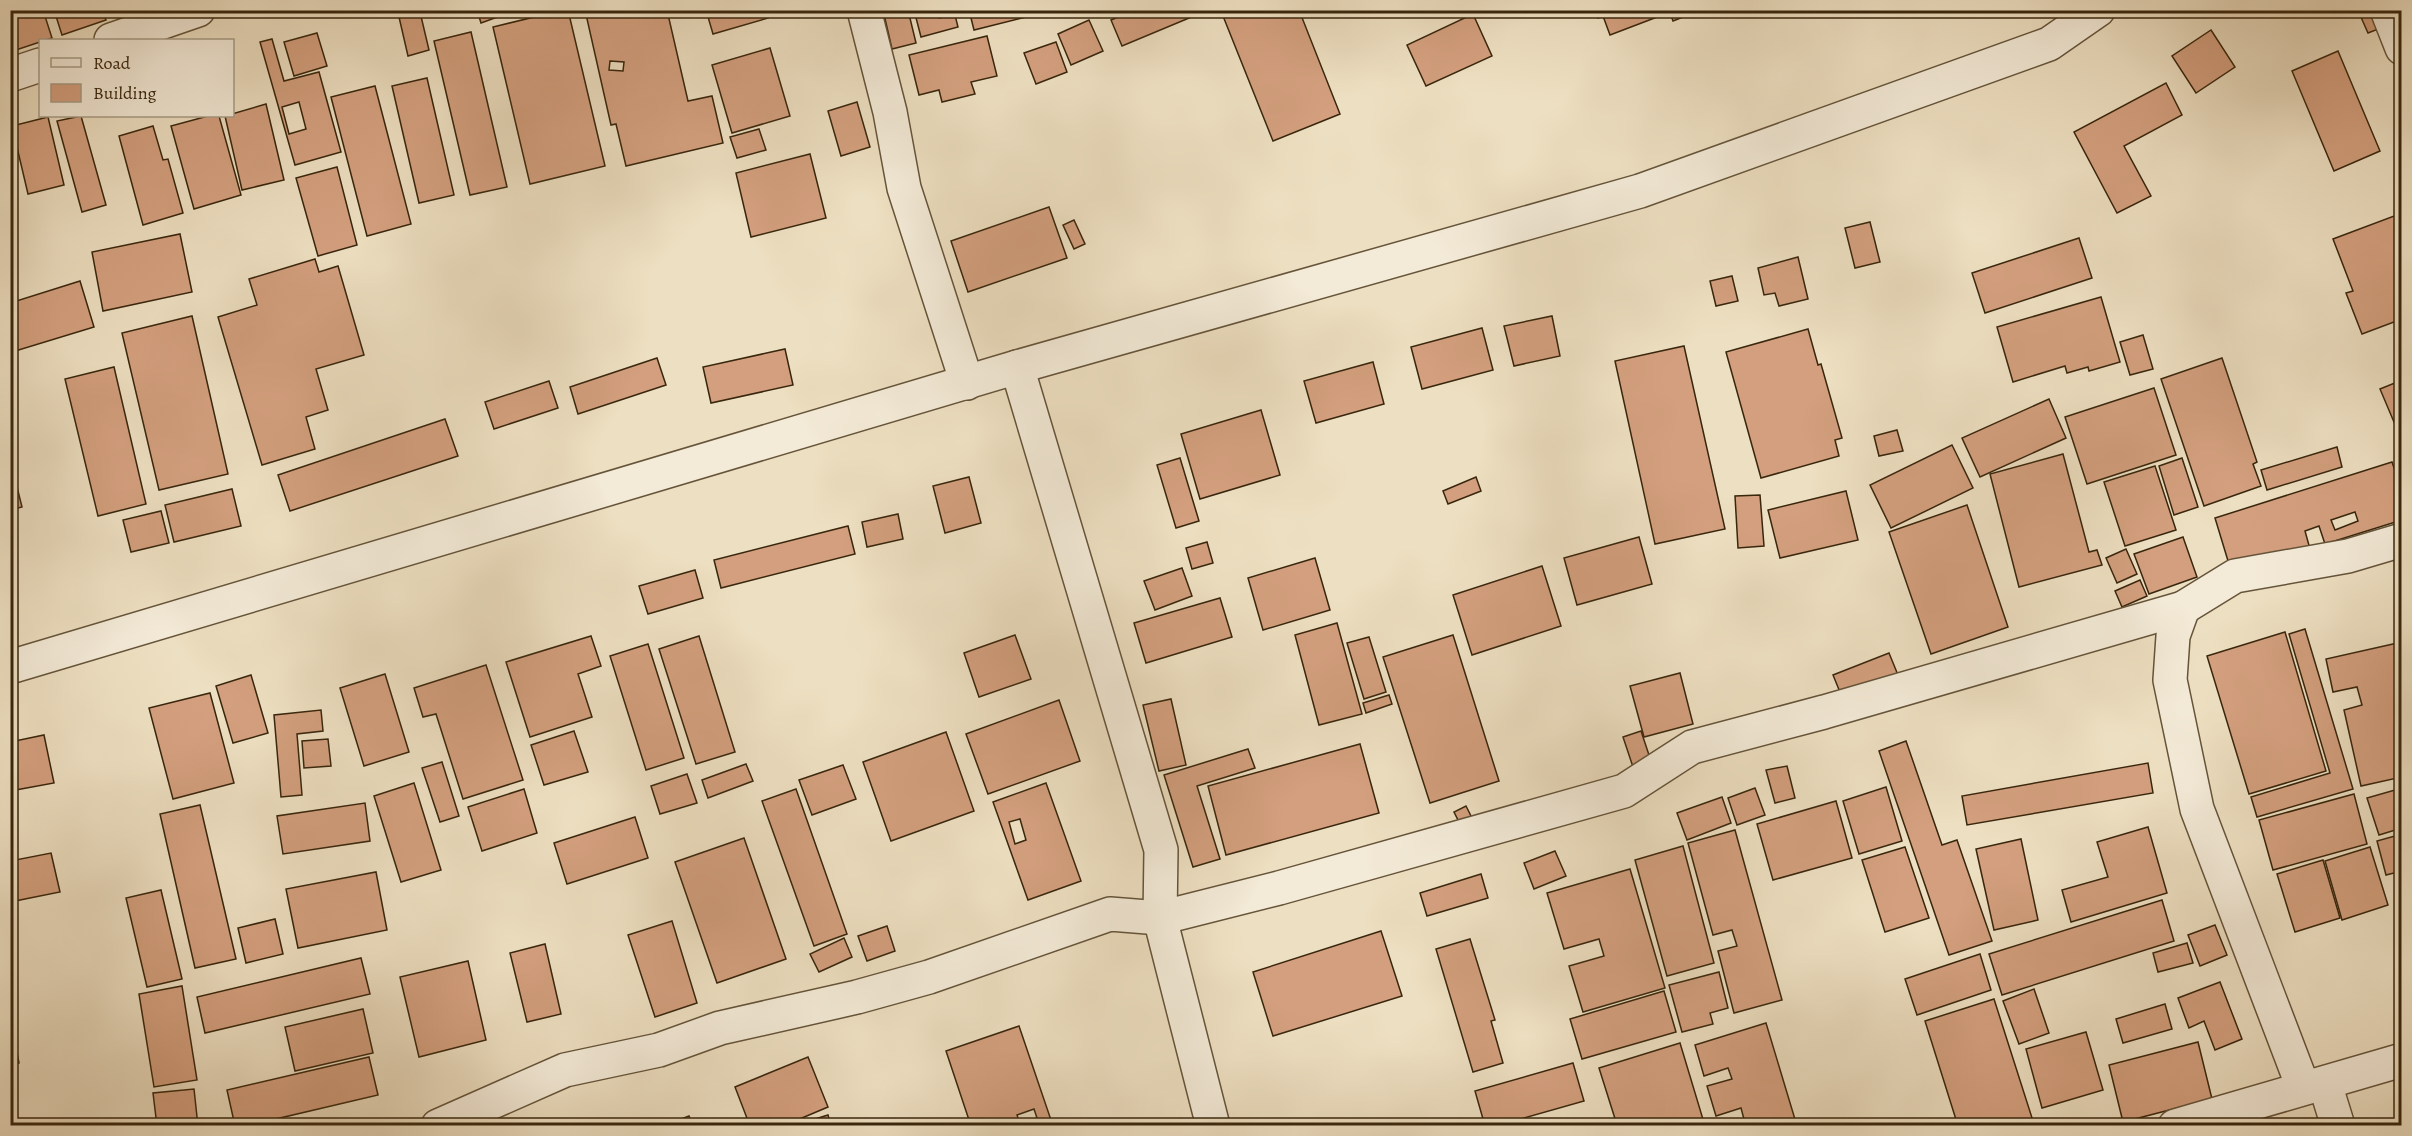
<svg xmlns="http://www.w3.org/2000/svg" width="2412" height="1136" font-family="Alegreya,serif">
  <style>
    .building { fill: #d39f7e; stroke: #38260d; stroke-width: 1.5; fill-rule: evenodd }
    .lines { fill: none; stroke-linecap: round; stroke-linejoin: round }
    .minor-casing { stroke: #65543a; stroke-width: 36 }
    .minor { stroke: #f3ead7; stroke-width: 33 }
  </style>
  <rect width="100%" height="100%" fill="#eddfc1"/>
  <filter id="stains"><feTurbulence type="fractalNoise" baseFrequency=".00333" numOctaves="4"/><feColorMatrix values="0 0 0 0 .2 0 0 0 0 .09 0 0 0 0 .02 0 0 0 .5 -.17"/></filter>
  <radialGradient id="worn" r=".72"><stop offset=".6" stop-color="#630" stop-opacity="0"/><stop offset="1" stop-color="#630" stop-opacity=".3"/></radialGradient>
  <!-- building -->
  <g class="building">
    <path d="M16,10h27l9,28 -42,14v-40z"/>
    <path d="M54,10h49l3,10 -44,15z"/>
    <path d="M116,10h32l-29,10z"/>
    <path d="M477,10h40l-36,13z"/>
    <path d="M563,10h5l37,156 -75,18 -37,-157z"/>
    <path d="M585,10h82l21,91 24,-5 11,47 -97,23 -10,-42 -5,1zM610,61l14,1 -1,9 -14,-1z"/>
    <path d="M706,10h60l2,8 -55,16z"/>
    <path d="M883,10h25l8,33 -24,6z"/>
    <path d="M914,10h23l2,8 16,-3 3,12 -37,10z"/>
    <path d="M969,10h85l-80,20z"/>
    <path d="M1135,10h65l1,3 -79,33 -11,-26z"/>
    <path d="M1299,10l41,104 -67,27 -52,-130z"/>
    <path d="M1595,10h68l2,4 -55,21 -7,-19 -5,2z"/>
    <path d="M1669,10h32l-28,11z"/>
    <path d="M2373,10l13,16 -18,7 -8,-18z"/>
    <path d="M420,12l9,38 -21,6 -9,-39z"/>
    <path d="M1473,14l19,42 -66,30 -19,-41z"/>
    <path d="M1089,20l14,31 -32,14 -13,-31z"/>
    <path d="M2211,30l24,37 -39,26 -24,-37z"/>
    <path d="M471,32l36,155 -37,8 -36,-154z"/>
    <path d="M317,33l10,33 -33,10 -10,-34z"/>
    <path d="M987,36l10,40 -26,6 4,12 -33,8 -3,-12 -20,5 -10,-40z"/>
    <path d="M272,39l12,42 35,-9 22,80 -46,13 -35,-123zM299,102l7,27 -17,5 -7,-27z"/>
    <path d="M1056,42l11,30 -31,12 -12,-31z"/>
    <path d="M770,48l20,68 -58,17 -20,-68z"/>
    <path d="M2338,51l42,100 -46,20 -42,-100z"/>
    <path d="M427,78l27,117 -35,8 -27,-117z"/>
    <path d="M2166,83l16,32 -58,31 27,50 -34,17 -43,-81z"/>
    <path d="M375,86l36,138 -44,12 -36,-139z"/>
    <path d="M857,102l13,45 -29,9 -13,-45z"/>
    <path d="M266,104l18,76 -42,10 -17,-74z"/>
    <path d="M81,116l25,89 -24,7 -25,-91z"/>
    <path d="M208,116h11l22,79 -47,14 -23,-83z"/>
    <path d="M48,117l16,68 -36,9 -16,-68z"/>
    <path d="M153,126l10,34 5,-1 15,54 -40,12 -24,-89z"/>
    <path d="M759,129l7,21 -29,8 -7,-21z"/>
    <path d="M810,154l16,64 -75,19 -15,-64z"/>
    <path d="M337,167l20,78 -39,11 -22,-78z"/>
    <path d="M1049,207l18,51 -99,34 -17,-51z"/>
    <path d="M2402,213v106l-40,15 -16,-41 7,-2 -20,-52z"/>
    <path d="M1074,220l11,24 -11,5 -11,-24z"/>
    <path d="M1870,222l10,40 -25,6 -10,-40z"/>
    <path d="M180,234l12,58 -89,19 -11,-59z"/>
    <path d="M2079,238l13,40 -107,35 -13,-40z"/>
    <path d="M1798,257l10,42 -29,7 -4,-13 -11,2 -6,-27z"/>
    <path d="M315,259l4,13 19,-6 26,89 -48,14 12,41 -22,7 9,32 -53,16 -44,-148 39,-12 -8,-26z"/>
    <path d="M1732,276l6,25 -22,5 -6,-25z"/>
    <path d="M80,281l14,46 -82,25 -2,-49z"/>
    <path d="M2101,297l19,65 -31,9 -1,-4 -21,6 -2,-7 -52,16 -16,-55z"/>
    <path d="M192,316l36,158 -69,16 -37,-157z"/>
    <path d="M1552,316l8,40 -46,10 -10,-40z"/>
    <path d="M1482,328l11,42 -71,19 -11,-42z"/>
    <path d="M1808,329l10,36 3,-1 21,74 -7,2 4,16 -78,22 -35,-126z"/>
    <path d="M2143,335l10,34 -23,6 -10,-33z"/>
    <path d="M1684,346l41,183 -70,15 -40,-183z"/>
    <path d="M785,349l8,36 -82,18 -8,-36z"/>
    <path d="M657,358l9,27 -88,29 -8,-27z"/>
    <path d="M2222,358l35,104 -4,2 8,22 -57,20 -43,-127z"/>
    <path d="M1373,362l11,42 -68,19 -12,-42z"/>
    <path d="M114,367l32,137 -48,12 -33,-137z"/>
    <path d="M2402,380v61l-22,-52z"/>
    <path d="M549,381l9,27 -64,21 -9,-27z"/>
    <path d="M2154,388l22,67 -89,29 -22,-67z"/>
    <path d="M2049,399l17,39 -86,39 -18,-39z"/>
    <path d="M1261,410l19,65 -80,24 -19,-65z"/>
    <path d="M445,419l13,37 -168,55 -12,-36z"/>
    <path d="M1897,430l6,21 -24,5 -5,-20z"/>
    <path d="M1952,445l21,43 -82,40 -21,-43z"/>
    <path d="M2337,447l5,20 -75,23 -6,-20z"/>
    <path d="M2063,454l26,98 8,-2 5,15 -83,22 -29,-113z"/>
    <path d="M1180,458l19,63 -23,7 -19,-63z"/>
    <path d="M2182,458l16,49 -24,8 -15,-49z"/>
    <path d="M10,459l12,48 -12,3z"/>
    <path d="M2392,462l10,29v29l-77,24 -6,-18 -14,5 5,18 -78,25 -17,-56zM2355,512l3,9 -23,9 -4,-10z"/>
    <path d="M2155,466l21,64 -51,16 -21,-64z"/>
    <path d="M969,477l12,46 -36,10 -12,-47z"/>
    <path d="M1476,477l5,14 -33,13 -5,-13z"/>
    <path d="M232,489l9,37 -67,16 -9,-37z"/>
    <path d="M1846,491l12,49 -78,18 -12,-48z"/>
    <path d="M1760,495l4,51 -26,2 -3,-52z"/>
    <path d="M1967,505l41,122 -77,27 -42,-122z"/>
    <path d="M161,511l8,32 -38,9 -8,-32z"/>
    <path d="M898,514l5,25 -36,8 -5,-25z"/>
    <path d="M848,526l7,28 -134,34 -7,-28z"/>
    <path d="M1639,537l13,47 -75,21 -13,-47z"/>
    <path d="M2183,537l14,40 -48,17 -15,-40z"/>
    <path d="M1207,542l6,21 -21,6 -6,-21z"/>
    <path d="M2126,549l11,25 -20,9 -11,-25z"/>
    <path d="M1315,558l15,52 -67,20 -15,-52z"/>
    <path d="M1542,566l19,60 -89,29 -19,-60z"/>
    <path d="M1182,568l10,28 -37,14 -11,-29z"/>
    <path d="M695,570l8,28 -55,16 -9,-28z"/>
    <path d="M2140,580l7,16 -25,11 -7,-16z"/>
    <path d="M1220,598l12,39 -86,26 -12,-40z"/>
    <path d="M1337,623l25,91 -43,11 -24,-90z"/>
    <path d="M2305,629l48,160 -96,28 -6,-20 79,-24 -41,-139z"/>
    <path d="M2285,632l41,139 -77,23 -42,-138z"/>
    <path d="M1015,635l16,44 -52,18 -15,-44z"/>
    <path d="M1453,635l46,146 -69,22 -47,-146z"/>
    <path d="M591,636l10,30 -23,8 14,43 -62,20 -24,-75z"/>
    <path d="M699,636l36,116 -39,12 -37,-115z"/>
    <path d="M1369,637l17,55 -22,7 -17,-56z"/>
    <path d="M2402,642v135l-41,9 -17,-76 18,-5 -5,-18 -24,5 -7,-33z"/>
    <path d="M648,644l36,114 -38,12 -36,-114z"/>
    <path d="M1889,653l9,22 -56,22 -9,-22z"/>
    <path d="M486,665l37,115 -60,19 -27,-85 -13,3 -9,-29z"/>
    <path d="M1680,673l13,51 -49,13 -14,-51z"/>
    <path d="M385,674l24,78 -45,14 -24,-78z"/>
    <path d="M251,675l17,58 -35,10 -17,-57z"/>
    <path d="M210,693l24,90 -61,16 -24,-91z"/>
    <path d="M1389,695l3,9 -26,9 -3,-10z"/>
    <path d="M1171,699l15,66 -27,6 -16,-66z"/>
    <path d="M1059,700l21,61 -92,33 -22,-60z"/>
    <path d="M321,710l2,21 -26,3 5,61 -21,2 -7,-82z"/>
    <path d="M574,731l14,41 -44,13 -13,-40z"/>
    <path d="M1641,731l12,36 -18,6 -12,-36z"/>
    <path d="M946,732l28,79 -83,30 -28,-79z"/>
    <path d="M44,735l10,48 -44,8v-49z"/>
    <path d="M328,739l3,27 -27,2 -2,-27z"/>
    <path d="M1906,741l36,104 15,-5 35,101 -43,14 -70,-204z"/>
    <path d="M1360,744l19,69 -153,42 -18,-69z"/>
    <path d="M1248,749l7,19 -58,18 23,73 -27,8 -29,-92z"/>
    <path d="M442,762l17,54 -19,6 -18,-54z"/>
    <path d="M2148,763l5,30 -186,32 -5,-29z"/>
    <path d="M746,764l7,17 -45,17 -6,-18z"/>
    <path d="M843,765l13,34 -44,16 -13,-35z"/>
    <path d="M1787,766l8,32 -20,5 -9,-33z"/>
    <path d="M687,774l10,29 -37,11 -9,-28z"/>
    <path d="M414,783l27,87 -40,12 -27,-86z"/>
    <path d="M1046,783l35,98 -53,19 -35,-98zM1020,819l6,21 -11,4 -6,-22z"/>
    <path d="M1886,787l16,54 -43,13 -16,-53z"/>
    <path d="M1755,788l10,27 -28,10 -9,-27z"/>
    <path d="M2402,788v40l-23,7 -12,-37z"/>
    <path d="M524,789l13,44 -55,18 -14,-44z"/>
    <path d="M796,789l51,145 -33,12 -52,-145z"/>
    <path d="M2354,794l13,50 -94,26 -14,-50z"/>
    <path d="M1722,797l9,26 -44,17 -10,-27z"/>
    <path d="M1836,801l16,57 -79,22 -16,-56z"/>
    <path d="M365,803l5,38 -87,13 -6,-38z"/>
    <path d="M200,805l36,154 -41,9 -35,-154z"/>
    <path d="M1466,806l9,18 -12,6 -9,-18z"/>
    <path d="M635,817l13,41 -81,26 -13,-41z"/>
    <path d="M2148,827l19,66 -96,29 -9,-32 46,-13 -11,-35z"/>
    <path d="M1735,830l47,170 -48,13 -16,-62 19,-5 -5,-16 -19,5 -25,-92z"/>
    <path d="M2402,834v37l-16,4 -9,-34z"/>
    <path d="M744,838l42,121 -69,24 -42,-121z"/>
    <path d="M2021,839l17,81 -44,10 -18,-81z"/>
    <path d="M1683,846l31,117 -47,13 -32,-116z"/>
    <path d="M1905,847l24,71 -44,14 -23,-72z"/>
    <path d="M2370,847l18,58 -46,15 -17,-59z"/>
    <path d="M1555,851l11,25 -32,13 -10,-26z"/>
    <path d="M51,853l9,39 -50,10v-41z"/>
    <path d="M2323,860l17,58 -45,14 -18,-58z"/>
    <path d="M1630,869l35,119 -82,24 -14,-46 35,-10 -5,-17 -35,10 -17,-56z"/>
    <path d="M376,872l11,58 -89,18 -12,-59z"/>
    <path d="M1481,874l7,24 -61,18 -7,-23z"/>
    <path d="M161,890l21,89 -35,8 -21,-89z"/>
    <path d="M2162,900l12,41 -172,54 -13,-41z"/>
    <path d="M275,919l8,35 -37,9 -8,-35z"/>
    <path d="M672,921l25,82 -42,14 -27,-82z"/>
    <path d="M2215,925l12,30 -27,11 -12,-31z"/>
    <path d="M887,926l8,25 -28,10 -9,-25z"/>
    <path d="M1381,931l21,65 -129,40 -20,-64z"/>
    <path d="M844,938l8,19 -33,15 -9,-18z"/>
    <path d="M1470,939l25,81 -4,1 12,42 -30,9 -37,-123z"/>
    <path d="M2187,943l6,20 -35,9 -5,-19z"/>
    <path d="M545,944l16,70 -34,8 -17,-69z"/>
    <path d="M1980,954l11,36 -74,25 -12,-36z"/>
    <path d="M361,958l9,36 -165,39 -8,-36z"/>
    <path d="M468,961l18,79 -67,17 -19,-80z"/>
    <path d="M1719,972l9,36 -18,5 3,11 -31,8 -13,-47z"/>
    <path d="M2220,982l22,57 -27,11 -11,-29 -15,7 -11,-30z"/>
    <path d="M182,986l15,94 -43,7 -15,-93z"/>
    <path d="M2034,989l15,44 -30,11 -16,-43z"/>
    <path d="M1664,991l12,41 -94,27 -12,-40z"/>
    <path d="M1994,999l39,122 -12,5h-63l-33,-105z"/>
    <path d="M2165,1004l7,25 -49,14 -7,-24z"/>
    <path d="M363,1009l10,44 -78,18 -10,-44z"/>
    <path d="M10,1016l9,47 -9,2z"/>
    <path d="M1766,1023l31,103h-62l10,-3 -4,-15 -25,8 -9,-30 25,-7 -4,-11 -24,8 -9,-31z"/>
    <path d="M1019,1026l34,100h-82l-25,-75zM1034,1109l3,9 -17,6 -3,-9z"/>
    <path d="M2086,1032l17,58 -61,18 -16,-59z"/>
    <path d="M2198,1042l14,57 -89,23 -14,-57z"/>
    <path d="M1680,1043l25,83h-70l-1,-6 -17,5 -18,-57z"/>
    <path d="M369,1057l9,38 -132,31h-11l-8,-36z"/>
    <path d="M808,1057l20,50 -45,19h-33l-15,-39z"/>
    <path d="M1573,1063l11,38 -88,25h-11l-10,-35z"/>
    <path d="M194,1089l4,37h-41l-4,-33z"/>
    <path d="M828,1115l3,11h-31l-1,-2z"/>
    <path d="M689,1116l4,10h-30z"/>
  </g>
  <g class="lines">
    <!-- minor casing -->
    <g class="minor-casing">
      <g id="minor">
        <path d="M864,10l26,102 14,76 63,195"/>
        <path d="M2387,10l15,38"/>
        <path d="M111,40l87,-30"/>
        <path d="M10,75l30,-10"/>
        <path d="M1017,367l144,483 -1,68 53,208"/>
        <path d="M2183,608l-10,28 -3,44 27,129 106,278"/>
        <path d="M10,667l1007,-300 623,-176 409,-147 49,-34"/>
        <path d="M2325,1084l13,42"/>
        <path d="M438,1126l127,-56 94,-20 61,-22 137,-31 72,-20 181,-63 50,4 119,-30 345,-97 68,-44 132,-35 359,-104 52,-32 113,-20 54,-16"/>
        <path d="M2175,1126l227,-66"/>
      </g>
    </g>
    <!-- minor -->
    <use href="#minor" class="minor"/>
  </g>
  <!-- margin -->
  <rect width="2412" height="1136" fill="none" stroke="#eddfc1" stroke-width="36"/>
  <rect x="12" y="12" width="2388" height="1112" fill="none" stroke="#38260d" stroke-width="3"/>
  <rect x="18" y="18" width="2376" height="1100" fill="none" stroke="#38260d" stroke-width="1.5"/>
  <!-- legend -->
  <rect x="39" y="39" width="195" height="78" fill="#f3ead7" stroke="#a89c86" stroke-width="1.5"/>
  <rect x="51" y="58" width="30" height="9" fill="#f3ead7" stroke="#a89c86" stroke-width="1.5"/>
  <text x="93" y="69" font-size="18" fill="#38260d">Road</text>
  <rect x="51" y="84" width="30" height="18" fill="#d39f7e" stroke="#a89c86" stroke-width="1.5"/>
  <text x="93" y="99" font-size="18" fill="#38260d">Building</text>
  <rect width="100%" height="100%" filter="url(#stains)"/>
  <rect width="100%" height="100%" fill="url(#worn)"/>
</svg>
